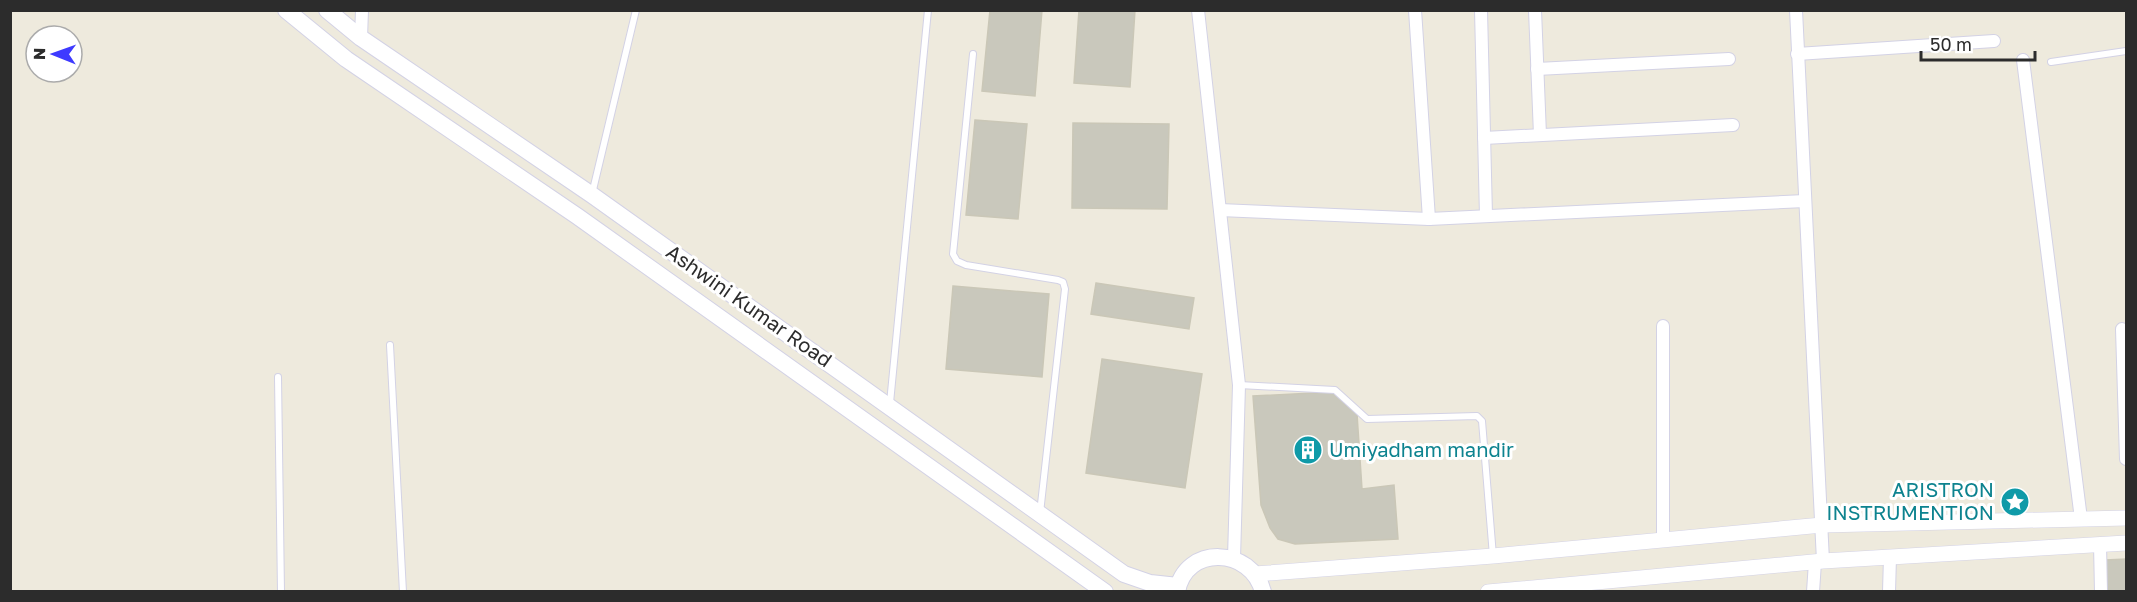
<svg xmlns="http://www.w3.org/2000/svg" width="2137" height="602" font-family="'Golos Text',sans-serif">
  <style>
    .building { fill: #c9c8bc; stroke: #cac7b7; stroke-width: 1.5 }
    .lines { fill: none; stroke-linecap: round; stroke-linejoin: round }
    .service-casing { stroke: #d3d2e5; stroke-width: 8 }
    .minor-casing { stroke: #d3d2e5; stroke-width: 14 }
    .tertiary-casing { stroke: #d3d2e5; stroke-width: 16 }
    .secondary-casing { stroke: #d3d2e5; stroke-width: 18 }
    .service { stroke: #fff; stroke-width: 6 }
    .minor { stroke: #fff; stroke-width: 12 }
    .tertiary { stroke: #fff; stroke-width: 15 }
    .secondary { stroke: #fff; stroke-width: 16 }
    .labels { text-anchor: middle; stroke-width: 6; stroke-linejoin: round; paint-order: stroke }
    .street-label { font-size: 20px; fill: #2c2c2c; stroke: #fff }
    .culture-label { font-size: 20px; fill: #0d838f; stroke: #fff; text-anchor: start }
  </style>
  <rect width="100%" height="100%" fill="#eeeadd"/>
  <!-- building -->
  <g class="building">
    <path d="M990,10h52l-7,86 -53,-5z"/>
    <path d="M1079,10h56l-5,77 -56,-4z"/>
    <path d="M975,120l52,4 -9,95 -52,-4z"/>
    <path d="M1073,123l96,1 -2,85 -95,-1z"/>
    <path d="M1096,283l98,15 -5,31 -98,-15z"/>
    <path d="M953,286l96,8 -7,83 -96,-8z"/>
    <path d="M1102,359l100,15 -17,114 -99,-15z"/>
    <path d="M1332,392l25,22 5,75 32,-4 4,54 -103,5 -17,-5 -8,-11 -9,-23 -8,-109z"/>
    <path d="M2126,559v33h-18l-2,-32z"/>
  </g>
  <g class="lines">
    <!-- service casing -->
    <g class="service-casing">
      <g id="service">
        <path d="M973,54l-20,200 4,7 9,4 92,15 5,2 2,7 -25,224"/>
        <path d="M2051,62l75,-11"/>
        <path d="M592,194l44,-184"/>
        <path d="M390,345l13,247"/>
        <path d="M278,377l3,215"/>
        <path d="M1239,385l96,5 32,29 110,-3 5,5 11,135"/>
        <path d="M890,403l38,-393"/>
      </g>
    </g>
    <!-- minor casing -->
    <g class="minor-casing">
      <g id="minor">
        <path d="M1198,10l41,375 -5,173"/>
        <path d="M1415,10l14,209 376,-18"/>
        <path d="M1481,10l5,206"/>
        <path d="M1535,10l5,125"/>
        <path d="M1796,10l27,551"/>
        <path d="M361,38l1,-28"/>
        <path d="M1797,54l197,-13"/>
        <path d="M2023,60l58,459"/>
        <path d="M1537,69l192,-10"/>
        <path d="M1484,138l249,-13"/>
        <path d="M1220,210l209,9"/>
        <path d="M1663,326v214"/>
        <path d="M2122,329l4,130"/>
        <path d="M2100,544l1,48"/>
        <path d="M1813,592l2,-30"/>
        <path d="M1889,592l1,-35"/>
      </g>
    </g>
    <!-- tertiary casing -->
    <g class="tertiary-casing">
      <g id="tertiary">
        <path d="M1255,574l238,-18 329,-31 304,-7"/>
        <path d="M1488,592l335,-31 303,-18"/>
      </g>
    </g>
    <!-- secondary casing -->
    <g class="secondary-casing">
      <g id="secondary">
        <path d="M286,10l60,49 231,157 528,376"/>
        <path d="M327,10l34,28 231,157 532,379 26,9 28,3"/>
        <path d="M1177,592c8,-48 75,-45 86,0"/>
      </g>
    </g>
    <!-- service -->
    <use href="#service" class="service"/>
    <!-- minor -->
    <use href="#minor" class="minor"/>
    <!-- tertiary -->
    <use href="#tertiary" class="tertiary"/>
    <!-- secondary -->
    <use href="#secondary" class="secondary"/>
  </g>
  <!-- icons -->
  <defs>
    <g id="building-disc" transform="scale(1.5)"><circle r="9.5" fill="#0f9aa8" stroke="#fff"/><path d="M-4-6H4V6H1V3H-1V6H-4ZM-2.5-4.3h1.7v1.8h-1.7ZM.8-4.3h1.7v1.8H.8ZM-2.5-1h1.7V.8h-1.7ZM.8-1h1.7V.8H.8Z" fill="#fff"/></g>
    <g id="sight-disc" transform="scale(1.5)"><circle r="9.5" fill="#0f9aa8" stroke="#fff"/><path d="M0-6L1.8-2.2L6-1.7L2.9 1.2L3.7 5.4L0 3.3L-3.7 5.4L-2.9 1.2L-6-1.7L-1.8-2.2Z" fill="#fff"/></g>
  </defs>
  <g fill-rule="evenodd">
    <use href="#building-disc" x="1308" y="450"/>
    <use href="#sight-disc" x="2015" y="502"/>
  </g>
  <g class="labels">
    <!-- street labels -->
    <g class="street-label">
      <text transform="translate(749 306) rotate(35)" y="7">Ashwini Kumar Road</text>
    </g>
    <!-- culture labels -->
    <g class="culture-label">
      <text x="1329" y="457">Umiyadham mandir</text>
      <text x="1994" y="497" text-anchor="end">ARISTRON<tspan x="1994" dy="23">INSTRUMENTION</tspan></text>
    </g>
  </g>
  <!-- border -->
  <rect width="2137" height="602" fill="none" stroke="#2c2c2c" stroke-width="24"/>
  <!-- north arrow -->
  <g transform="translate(54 54) rotate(271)"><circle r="28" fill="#ffffff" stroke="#ababab" stroke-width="1.5"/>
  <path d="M0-4.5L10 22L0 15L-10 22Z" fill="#3e3aff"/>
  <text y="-9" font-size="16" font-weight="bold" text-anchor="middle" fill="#2c2c2c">N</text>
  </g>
  <!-- scale -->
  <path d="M1921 51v9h114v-9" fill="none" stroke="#2c2c2c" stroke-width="3"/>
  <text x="1930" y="51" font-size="18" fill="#2c2c2c" stroke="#ffffff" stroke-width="4.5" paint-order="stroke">50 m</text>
</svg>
